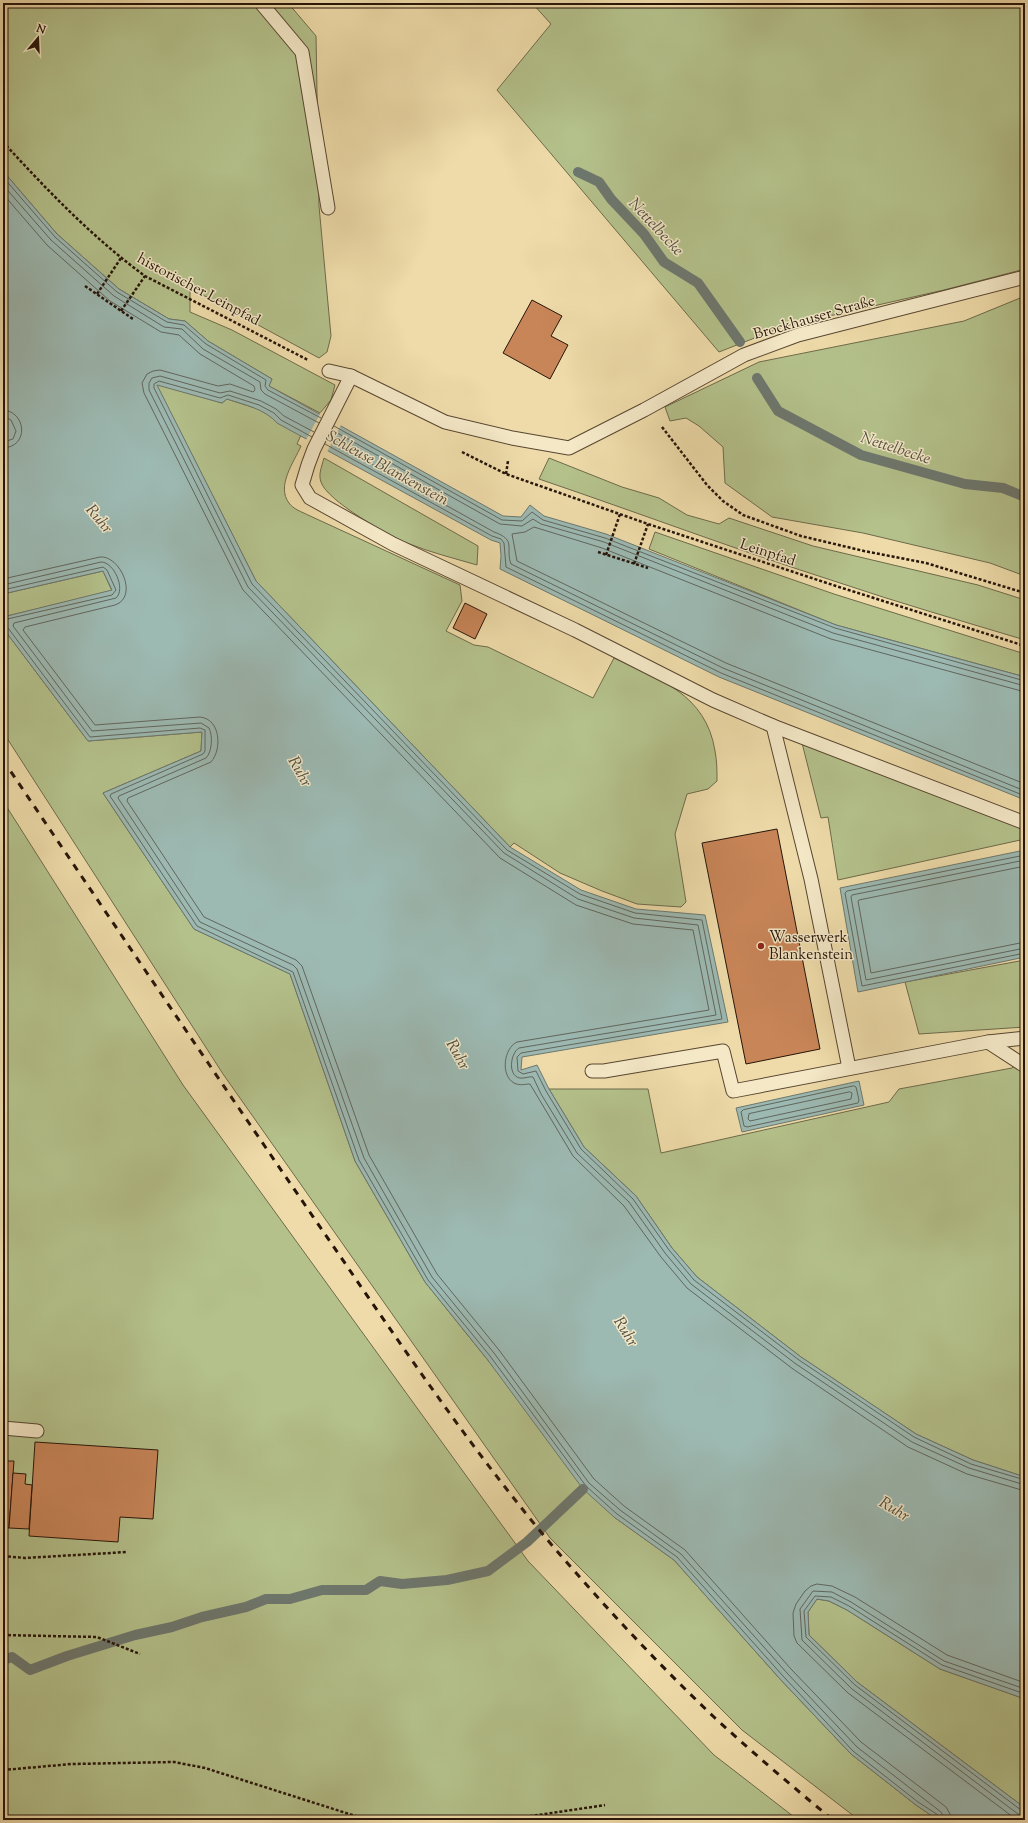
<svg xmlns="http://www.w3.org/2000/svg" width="1028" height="1823" font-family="'Sorts Mill Goudy',serif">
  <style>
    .green { fill: #b4c18b; stroke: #6d6a4a }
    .water { fill: #9cb9b2; stroke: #6d776e }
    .pier { fill: #eedba9 }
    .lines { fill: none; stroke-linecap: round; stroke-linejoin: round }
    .shore { stroke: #61665e; stroke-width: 1 }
    .stream { stroke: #6d776e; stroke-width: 10 }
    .building { fill: #c88558; stroke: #261409 }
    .service-casing { stroke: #584631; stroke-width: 15 }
    .path { stroke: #261409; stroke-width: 2.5; stroke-dasharray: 3 2; stroke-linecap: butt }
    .service { stroke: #f4e8c7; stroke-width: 13 }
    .rail { stroke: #261409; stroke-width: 3; stroke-dasharray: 7 7; stroke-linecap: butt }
    .poi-dot { fill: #8f2418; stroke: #f4e8c7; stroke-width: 1.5 }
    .labels { text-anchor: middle; stroke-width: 3; stroke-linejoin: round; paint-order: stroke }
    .street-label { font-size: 15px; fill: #261409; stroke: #f4e8c7 }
    .poi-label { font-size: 15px; fill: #261409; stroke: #f4e8c7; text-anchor: start }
    .water-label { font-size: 16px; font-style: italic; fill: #4f4e44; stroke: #f4e8c7 }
  </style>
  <rect width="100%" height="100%" fill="#eedba9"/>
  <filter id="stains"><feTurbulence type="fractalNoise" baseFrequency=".005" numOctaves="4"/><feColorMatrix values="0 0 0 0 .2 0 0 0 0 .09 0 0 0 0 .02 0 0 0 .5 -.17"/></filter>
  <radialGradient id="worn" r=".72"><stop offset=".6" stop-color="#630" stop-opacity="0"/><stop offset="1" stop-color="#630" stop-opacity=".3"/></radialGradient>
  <!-- green -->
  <g class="green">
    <path d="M3,3h285l28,33 3,170 12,130 -4,16 -8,6 -129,-70v24l42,18 103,55 -4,15 -11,13 -51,-27 3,-7 -64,-38 -23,-20 -16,-2 -50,-30 -62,-55 -54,-63z"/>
    <path d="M532,3h493v266l-81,21 -159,36 -66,26 -222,-262 54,-66z"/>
    <path d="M1025,296v280l-35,-13 -127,-30 -91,-16 -47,-34 -2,-36 -24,-21 -13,-8 -16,3 -5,-14 94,-45 205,-41z"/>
    <path d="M156,384l66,19 5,-4 31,10 14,8 6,6 23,12 -4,9 4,2c-7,16 -25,40 -12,57 4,6 13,9 19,12l152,70 2,16 -16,30 28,14 14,2 105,51 21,-40c45,21 92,36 101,93 2,10 2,20 2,30l-9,8 -21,5 -12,40 11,68 -5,5 -44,-3 -35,-13 -42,-18 -46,-30 -4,4 -254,-266z"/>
    <path d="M324,458l154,88 -1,19c-24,-7 -48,-13 -70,-22 -19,-8 -80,-42 -86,-61 -3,-8 1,-16 3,-24z"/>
    <path d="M549,458l73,29 37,11 28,17 32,9 10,-6 84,28 165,39 47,15v40c-63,-19 -126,-37 -188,-58 -100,-32 -198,-69 -298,-103z"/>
    <path d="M655,532l179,62 191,60v23l-189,-52 -187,-76z"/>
    <path d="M103,571l9,20 -109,26v-23z"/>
    <path d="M3,628l85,113 114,-9 -1,19 -98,42 91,136 96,45 65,187 70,121 189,235 60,43 106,119 71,75 65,51 22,15h-79l-117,-90 -192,-192 -327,-464 -220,-342z"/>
    <path d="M801,739l224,90v10l-187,41 -10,-63 -7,1z"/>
    <path d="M3,801l180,284 345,476 186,194 84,65h-795z"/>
    <path d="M1025,960v67l-106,7 -14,-52z"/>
    <path d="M1025,1057v420l-52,-17 -57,-26 -115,-77 -104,-80 -25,-29 -36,-52 -52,-49 -35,-58h99l13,64 228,-51 10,-13 113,-21z"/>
    <path d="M817,1599l12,2 18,9 93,59 85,30v109l-168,-126 -48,-47 -1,-23z"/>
  </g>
  <!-- water -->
  <g class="water">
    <path d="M3,171l54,63 62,55 50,30 16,2 23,20 64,38 -3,7 234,130 18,1 9,-12 14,11 62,18 230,91 189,52v123l-306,-123 -219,-108 1,-13 -1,-13 -9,-3 -214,-117c-12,-14 -32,-18 -50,-24l-5,4 -65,-18 99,196 254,266 71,43 55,19 69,6 23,107 -206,35 -1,13 16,-5 12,24 35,58 52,49 36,52 25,29 104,80 115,77 57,26 52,17v222l-85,-30 -93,-59 -18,-9 -12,-2 -9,13 1,23 48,47 168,126v12h-87l-22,-15 -65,-51 -71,-75 -106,-119 -60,-43 -31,-28 -96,-130 -62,-77 -70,-121 -65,-187 -96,-45 -91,-136 98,-42 1,-19 -114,9 -85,-113v-11l109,-27 -9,-19 -100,23v-160l4,-2 -4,-11z"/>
    <path d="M1025,850v107l-167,35 -18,-104z"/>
    <path d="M859,1081l5,24 -122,27 -6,-24z"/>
  </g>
  <!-- pier -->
  <path class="pier" d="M321,412l21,11 -15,29 -21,-12z"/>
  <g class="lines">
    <!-- shore -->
    <g class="shore">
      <path d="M3,177l52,60 62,55 50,30 17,3 22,19 60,36 -1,6 3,4 53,28"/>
      <path d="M3,185l48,55 63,56 50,31 18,2 21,20 57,33 1,8 4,4 54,29"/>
      <path d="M3,194l44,51 63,56 51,31 18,3 21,19 54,32 1,4 -2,2 -23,-8 -12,2 -58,-16 -7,1 -6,3 -5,9 2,10 99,197 257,268 76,47 57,19 60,6 16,80 -192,32c-13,6 -17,33 -3,41 6,3 11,1 16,1l43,72 51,50 37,51 26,31 106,81 115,78 59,27 58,17"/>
      <path d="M3,410c23,1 27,37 0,38"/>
      <path d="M3,416l8,4 5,11 -3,8 -10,3"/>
      <path d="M334,426l168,94 20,1 10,-9 11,8 62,18 230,90 190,53"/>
      <path d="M332,430l168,94 22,2 11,-7 8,5 63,18 229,91 192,53"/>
      <path d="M314,432l-30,-16 -8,-7 -15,-8 -31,-10 -10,2 -60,-17 -8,2 -3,5v7l99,197 256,266 74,46 56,19 64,7 18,90 -197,33c-8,5 -11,24 -2,29 5,3 11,-1 16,0l8,17 36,59 52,49 36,51 26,31 105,80 116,78 57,26 56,17"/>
      <path d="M312,437l-31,-17 -7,-7 -15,-8 -31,-10 -8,3 -61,-17 -5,3v4l98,196 255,266 73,44 55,19 67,7 20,99 -201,34 -4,4 1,14 5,3 13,-3 10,20 35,58 52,50 36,51 25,30 105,80 115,77 57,27 54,16"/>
      <path d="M327,439l167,93c23,8 11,16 17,32l212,104 302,123"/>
      <path d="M325,444l167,92 9,3 3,4 2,24 215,106 304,123"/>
      <path d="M3,579l97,-22c20,-2 39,40 15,48l-90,22 -2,3 72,95 105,-8c21,2 22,33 11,45l-83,36 -1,3 77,116 92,43 6,6 67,189 68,119 62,76 95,129 30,27 61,44 106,119 70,73 85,65 4,7 1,6"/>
      <path d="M3,585l98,-23c13,0 25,27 15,36l-102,25 -1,3 79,105 109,-8 8,5c4,8 3,24 -3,30l-87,38 -1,2 82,124 93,43 4,4 67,189 68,119 62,76 95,130 31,27 61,44 106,119 70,74 84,65 4,8"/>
      <path d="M3,590l100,-23 4,3 9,20 -4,5 -109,25"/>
      <path d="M3,626l5,2 82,109 110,-9 5,2v21l-2,3 -92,40 -1,2 87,130 96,46 66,188 69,120 62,76 96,130 31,28 60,43 106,119 70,75 65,51 20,13 2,5"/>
      <path d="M1025,692l-194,-53 -229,-91 -68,-21 -9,5 -13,2 5,27 209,102 299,121"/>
      <path d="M1025,855l-178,36 -2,2 17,93 163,-33"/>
      <path d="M1025,860l-173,35 -1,2 15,83 159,-32"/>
      <path d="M1025,866l-166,34 -1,1 13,72 154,-31"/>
      <path d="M854,1086l2,1 3,13 -1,3 -111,24 -3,-1 -3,-14 2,-2z"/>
      <path d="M850,1092l2,1 -1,6 -101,22 -2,-2 1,-5z"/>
      <path d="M1025,1689l-81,-28 -93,-59 -19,-10 -19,-1 -13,18 2,31 50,49 166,125 7,2"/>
      <path d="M1025,1694l-83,-29 -93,-59 -18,-9 -16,-1 -11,15 2,26 49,48 166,125h4"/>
      <path d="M1017,1820l-169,-127 -51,-50 -3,-7 -1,-23 3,-9 9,-13 6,-5 6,-2 15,2 23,11 92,58 78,28"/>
    </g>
    <!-- stream -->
    <g class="stream">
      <path d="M578,172l21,10 12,17 33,35 20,28 34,21 42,59"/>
      <path d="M757,378l21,33 83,44 104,29 38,4 22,9"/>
      <path d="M3,1660l9,-3 18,13 37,-14 68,-21 37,-8 30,-10 44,-10 20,-8h24l32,-9h44l14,-9 22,3 45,-4 41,-9 39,-29 56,-53"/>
    </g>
  </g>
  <!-- building -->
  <g class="building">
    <path d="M532,300l30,16 -11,20 17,9 -18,34 -47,-26z"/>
    <path d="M465,603l22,11 -12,25 -22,-11z"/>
    <path d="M777,829l43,220 -74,15 -44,-221z"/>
    <path d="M35,1442l123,8 -5,69 -33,-2 -2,25 -89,-6z"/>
    <path d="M3,1461h11l-5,67 -6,-1z"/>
    <path d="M13,1473l13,1 -1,10 7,1 -3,44 -20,-1z"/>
  </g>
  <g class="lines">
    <!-- service casing -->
    <g class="service-casing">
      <g id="service">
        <path d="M261,3l41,49 26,156"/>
        <path d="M329,371l22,5 94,46 67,16 57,10 75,-38 100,-55 54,-20 227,-58"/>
        <path d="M351,376l-37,73 -6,16 -6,20 8,13 83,46 182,86 138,70 60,26 252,97"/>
        <path d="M773,726l38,153 38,189"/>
        <path d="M988,1042l37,24"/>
        <path d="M592,1071h12l119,-20 10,40 255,-49 37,-4"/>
        <path d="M3,1428l34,3"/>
      </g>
    </g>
    <!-- path -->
    <g class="path">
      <path d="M3,142c44,48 90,96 142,134l163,84"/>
      <path d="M85,286l48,33"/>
      <path d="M97,294l24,-36"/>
      <path d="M121,311l24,-35"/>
      <path d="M662,427l45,58 16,16 20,14 58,21 63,15 62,12 99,30"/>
      <path d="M462,452l44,22 142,50 188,62 189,60"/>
      <path d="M506,474l2,-13"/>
      <path d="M598,552l50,16"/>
      <path d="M606,555l14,-41"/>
      <path d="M634,564l14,-40"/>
      <path d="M3,1556l22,2 102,-6"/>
      <path d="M3,1635l94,2 43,17"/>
      <path d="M3,1770l69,-6 102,-2 31,6 163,52"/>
      <path d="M505,1820l100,-15"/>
    </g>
    <!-- service -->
    <use href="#service" class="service"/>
    <!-- rail -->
    <path class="rail" d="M3,760c104,154 208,308 313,461 77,112 152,225 240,329 50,58 103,115 159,168 38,35 78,69 118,102"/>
  </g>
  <!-- markers -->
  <circle class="poi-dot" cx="761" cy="946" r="4"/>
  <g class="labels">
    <!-- street labels -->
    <g class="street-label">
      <text transform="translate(199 289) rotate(28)" y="5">historischer Leinpfad</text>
      <text transform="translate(814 317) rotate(-16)" y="5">Brockhauser Straße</text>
      <text transform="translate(768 552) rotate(18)" y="5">Leinpfad</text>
    </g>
    <!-- poi labels -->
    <g class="poi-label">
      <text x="769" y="942">Wasserwerk<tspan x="769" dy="17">Blankenstein</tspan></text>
    </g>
    <!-- water labels -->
    <g class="water-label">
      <text transform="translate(657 226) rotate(47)" y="6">Nettelbecke</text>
      <text transform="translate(896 447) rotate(18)" y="6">Nettelbecke</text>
      <text transform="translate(388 467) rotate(29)" y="6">Schleuse Blankenstein</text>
      <text transform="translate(100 518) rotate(50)" y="6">Ruhr</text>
      <text transform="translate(301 771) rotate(61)" y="6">Ruhr</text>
      <text transform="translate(459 1054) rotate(61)" y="6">Ruhr</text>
      <text transform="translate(627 1331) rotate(58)" y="6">Ruhr</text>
      <text transform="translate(895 1508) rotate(31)" y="6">Ruhr</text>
    </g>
  </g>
  <!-- margin -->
  <rect width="1028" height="1823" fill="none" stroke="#eedba9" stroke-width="16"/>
  <rect x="4" y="4" width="1020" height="1815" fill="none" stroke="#261409" stroke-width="2"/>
  <rect x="8" y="8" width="1012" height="1807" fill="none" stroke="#261409"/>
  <!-- north arrow -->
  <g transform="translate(38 38) rotate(19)" stroke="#f4e8c7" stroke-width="3" paint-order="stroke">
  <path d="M0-3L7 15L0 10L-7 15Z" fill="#261409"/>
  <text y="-6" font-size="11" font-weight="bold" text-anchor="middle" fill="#261409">N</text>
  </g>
  <rect width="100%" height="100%" filter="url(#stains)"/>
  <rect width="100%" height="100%" fill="url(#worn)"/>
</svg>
